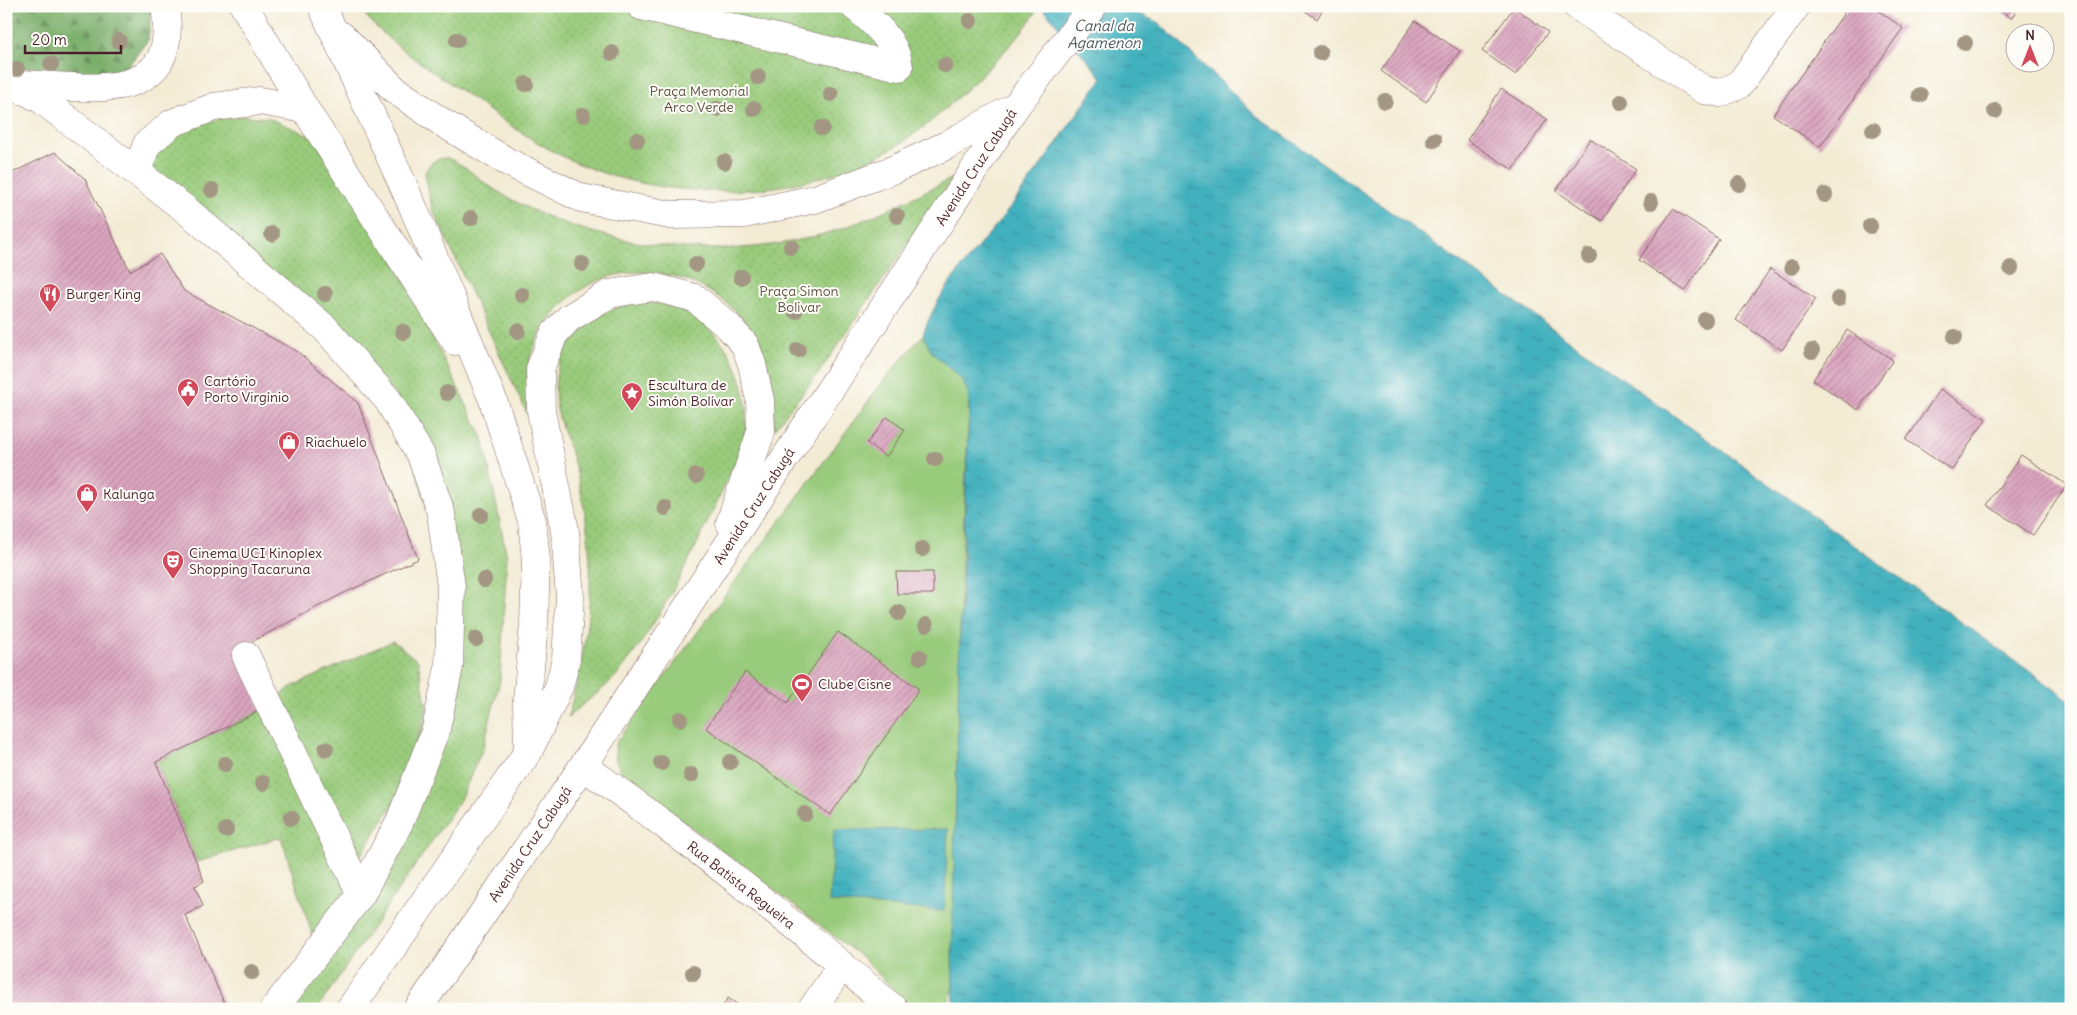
<svg xmlns="http://www.w3.org/2000/svg" width="2077" height="1015" font-family="Delius,sans-serif">
  <style>
    .forest { fill: url(#forest-firs); stroke: #62674b }
    .park { fill: url(#park-dots); stroke: #727553 }
    .garden { fill: #99cb7b; stroke: #727553 }
    .water { fill: url(#water-ripples); stroke: #466874 }
    .building { fill: url(#building-hatch) }
    .lines { fill: none; stroke-linecap: round; stroke-linejoin: round }
    .minor-casing { stroke: #856666; stroke-width: 29 }
    .major-casing { stroke: #856666; stroke-width: 29 }
    .highway-casing { stroke: #856666; stroke-width: 29 }
    .minor { stroke: #fff; stroke-width: 28 }
    .major { stroke: #fff; stroke-width: 28 }
    .highway { stroke: #fff; stroke-width: 28 }
    .tree { fill: #a39784 }
    .labels { text-anchor: middle; stroke-width: 4; stroke-linejoin: round; paint-order: stroke }
    .park-label { font-size: 14px; fill: #625343; stroke: #fdfcf7 }
    .street-label { font-size: 14px; fill: #4a1f2b; stroke: #fdfcf7 }
    .poi-label { font-size: 14px; fill: #4a1f2b; stroke: #fdfcf7; text-anchor: start }
    .water-label { font-size: 15px; font-style: italic; fill: #475966; stroke: #fdfcf7 }
  </style>
  <defs>
    <pattern id="forest-firs" width="22" height="20" patternUnits="userSpaceOnUse" patternTransform="scale(1.25)"><rect width="22" height="20" fill="#7aaf6b"/><path d="M5 1l3.5 6h-7zM16 11l3.5 6h-7z" fill="#668e58"/></pattern>
    <pattern id="park-dots" width="8" height="8" patternUnits="userSpaceOnUse" patternTransform="scale(1.25)"><rect width="8" height="8" fill="#99cb7b"/><path d="M2 2h.1M6 6h.1" fill="none" stroke="#85ae6a" stroke-width="1.8" stroke-linecap="round"/></pattern>
    <pattern id="water-ripples" width="26" height="14" patternUnits="userSpaceOnUse" patternTransform="scale(1.25)"><rect width="26" height="14" fill="#42b1be"/><path d="M2 4q2-2 4 0t4 0M15 11q2-2 4 0t4 0" fill="none" stroke="#398f9b"/></pattern>
    <pattern id="building-hatch" width="6" height="6" patternUnits="userSpaceOnUse" patternTransform="scale(1.25)"><rect width="6" height="6" fill="#dba6c0"/><path d="M-1 1l2-2M0 6l6-6M5 7l2-2" fill="none" stroke="#b4879c"/></pattern>
  </defs>
  <rect width="100%" height="100%" fill="#fdfcf7"/>
  <filter id="ink" filterUnits="userSpaceOnUse"><feTurbulence type="fractalNoise" baseFrequency=".02" numOctaves="2"/><feDisplacementMap in="SourceGraphic" scale="10" xChannelSelector="R" yChannelSelector="G"/><feConvolveMatrix kernelMatrix="1 2 1 2 8 2 1 2 1" color-interpolation-filters="sRGB"/></filter>
  <filter id="wash" filterUnits="userSpaceOnUse"><feTurbulence type="fractalNoise" baseFrequency=".0096" numOctaves="4" result="noise"/><feDisplacementMap in="SourceGraphic" scale="20" xChannelSelector="R" yChannelSelector="G"/><feGaussianBlur stdDeviation="1.12" result="paint"/><feColorMatrix in="noise" values="0 0 0 0 0 0 0 0 0 0 0 0 0 0 0 0 0 1.4 0 .05"/><feComposite in="paint" operator="in"/></filter>
  <g filter="url(#wash)">
    <rect width="100%" height="100%" fill="#f3ebd4"/>
    <!-- forest -->
    <path class="forest" d="M6,6h146l-4,34 -20,26 -29,10 -93,-8z"/>
    <!-- park -->
    <g class="park">
      <path d="M358,6h682c-19,30 -44,55 -69,79 -24,22 -47,45 -75,61 -88,52 -210,58 -304,23 -47,-17 -88,-48 -128,-76 -37,-26 -78,-50 -106,-87z"/>
      <path d="M234,115l35,3 49,21 75,118 90,181 24,119 -7,123 -17,68 -23,52 -143,209h-38l41,-50 -39,-122 -84,25 -41,-100 105,-52 32,-24 100,-45 25,20 9,47 -29,88 -39,62 4,33 97,-267 -66,-231 -244,-213 2,-27 35,-26z"/>
      <path d="M447,158c16,5 30,20 44,29 21,14 44,25 68,34 91,34 195,38 287,6 36,-13 71,-32 107,-49l-135,196 -44,55c0,-30 -1,-57 -15,-85 -37,-74 -144,-100 -201,-34 -12,14 -24,30 -28,49 -4,17 -1,39 -2,57l-96,-208 -7,-35c4,-10 10,-15 22,-15z"/>
      <path d="M637,302c34,0 64,13 85,41 18,24 27,55 24,85 -3,25 -17,48 -27,70 -28,59 -57,120 -97,171 -14,18 -37,33 -54,48 15,-56 26,-112 21,-170 -2,-26 -7,-53 -13,-78 -6,-22 -17,-44 -20,-66 -7,-55 31,-91 81,-101z"/>
    </g>
    <!-- garden -->
    <path class="garden" d="M923,335l9,17 30,28 6,12 1,17 -8,172 -8,408 -7,20h-31l-8,-5 -43,-45 -242,-185 -6,-13 -1,-17 269,-364z"/>
    <!-- water -->
    <g class="water">
      <path d="M1041,6h90l7,7 21,10 98,93 814,585v308h-1117l-2,-51 7,-295 10,-254 -1,-17 -6,-12 -30,-28 -9,-17c15,-49 58,-88 88,-129 31,-41 61,-85 91,-128z"/>
      <path d="M948,829l-4,82 -115,-9 5,-72z"/>
    </g>
    <g id="blocks">
      <!-- building -->
      <g class="building">
        <path d="M1298,6h27l-8,13z"/>
        <path d="M1849,6h23l31,22 -83,119 -47,-32z"/>
        <path d="M1994,6h26l-9,12z"/>
        <path d="M1514,7l34,25 -32,43 -34,-24z"/>
        <path d="M1415,21l45,30 -34,51 -45,-31z"/>
        <path d="M1501,89l46,30 -34,51 -46,-30z"/>
        <path d="M1590,139l46,30 -34,52 -46,-30z"/>
        <path d="M55,152l30,27 45,92 30,-17 24,37 114,61 60,51 60,156 -76,35 -106,56 25,60 -105,52 48,119 -9,5 8,20 -18,9 42,94h-221v-833z"/>
        <path d="M1673,209l46,30 -34,52 -46,-31z"/>
        <path d="M1770,269l46,30 -34,51 -46,-30z"/>
        <path d="M1847,330l46,30 -35,50 -45,-30z"/>
        <path d="M1940,389l46,30 -34,51 -46,-30z"/>
        <path d="M887,417l18,13 -19,27 -19,-14z"/>
        <path d="M2021,455l46,30 -34,50 -46,-30z"/>
        <path d="M896,572h37v22h-36z"/>
        <path d="M838,632l81,57 -89,126 -124,-87 39,-56 43,31z"/>
        <path d="M728,998l16,11h-23z"/>
      </g>
    </g>
  </g>
  <g filter="url(#ink)">
    <use href="#blocks" fill-opacity="0" stroke="#856666" stroke-width="1"/>
    <g class="lines">
      <!-- minor casing -->
      <g class="minor-casing">
        <g id="minor">
          <path d="M641,6l258,61c-3,-26 -25,-45 -45,-61"/>
          <path d="M1577,6l127,84 16,3 19,-8 57,-79"/>
          <path d="M18,84c64,1 164,27 147,-78"/>
          <path d="M6,87l20,4 16,9 143,109 141,120 62,71 33,55 20,58 10,74 -2,80 -13,62 -36,92 -39,73 -87,115"/>
          <path d="M137,171l10,-27 25,-21 42,-16 46,-6 45,8"/>
          <path d="M246,656l115,238"/>
          <path d="M583,766c108,75 211,158 311,243"/>
          <path d="M812,1009l30,-44"/>
        </g>
      </g>
      <!-- major casing -->
      <g class="major-casing">
        <g id="major">
          <path d="M350,1009l178,-257 31,-65 7,-28 4,-62 -5,-66 -24,-120 -1,-42 14,-35 15,-16 40,-24 44,-7 42,11 34,29 16,18 7,19 8,36 1,32 -31,91"/>
          <path d="M418,1009l165,-243 433,-660 77,-100"/>
        </g>
      </g>
      <!-- highway casing -->
      <g class="highway-casing">
        <g id="highway">
          <path d="M244,6l61,103 150,232"/>
          <path d="M322,6l91,201 80,193 39,121 4,39 -2,64 -7,77 1,51"/>
          <path d="M342,36l53,54 48,33 63,38 75,37 89,17 74,-1 71,-15 80,-30 52,-24 69,-39"/>
        </g>
      </g>
      <!-- minor -->
      <use href="#minor" class="minor"/>
      <!-- major -->
      <use href="#major" class="major"/>
      <!-- highway -->
      <use href="#highway" class="highway"/>
    </g>
    <!-- trees -->
    <g class="tree">
      <circle cx="970" cy="21" r="8"/>
      <circle cx="457" cy="40" r="8"/>
      <circle cx="119" cy="41" r="8"/>
      <circle cx="1965" cy="43" r="8"/>
      <circle cx="612" cy="53" r="8"/>
      <circle cx="1320" cy="53" r="8"/>
      <circle cx="51" cy="64" r="8"/>
      <circle cx="945" cy="65" r="8"/>
      <circle cx="17" cy="69" r="8"/>
      <circle cx="758" cy="77" r="8"/>
      <circle cx="526" cy="84" r="8"/>
      <circle cx="831" cy="94" r="8"/>
      <circle cx="1920" cy="95" r="8"/>
      <circle cx="1385" cy="101" r="8"/>
      <circle cx="1621" cy="102" r="8"/>
      <circle cx="717" cy="109" r="8"/>
      <circle cx="754" cy="109" r="8"/>
      <circle cx="1995" cy="111" r="8"/>
      <circle cx="583" cy="115" r="8"/>
      <circle cx="822" cy="128" r="8"/>
      <circle cx="1873" cy="130" r="8"/>
      <circle cx="637" cy="140" r="8"/>
      <circle cx="1434" cy="140" r="8"/>
      <circle cx="724" cy="162" r="8"/>
      <circle cx="1739" cy="184" r="8"/>
      <circle cx="212" cy="190" r="8"/>
      <circle cx="1825" cy="195" r="8"/>
      <circle cx="1651" cy="202" r="8"/>
      <circle cx="897" cy="216" r="8"/>
      <circle cx="471" cy="218" r="8"/>
      <circle cx="1870" cy="226" r="8"/>
      <circle cx="272" cy="234" r="8"/>
      <circle cx="791" cy="247" r="8"/>
      <circle cx="1589" cy="256" r="8"/>
      <circle cx="582" cy="264" r="8"/>
      <circle cx="696" cy="264" r="8"/>
      <circle cx="1792" cy="267" r="8"/>
      <circle cx="2011" cy="268" r="8"/>
      <circle cx="741" cy="277" r="8"/>
      <circle cx="325" cy="294" r="8"/>
      <circle cx="522" cy="295" r="8"/>
      <circle cx="1838" cy="299" r="8"/>
      <circle cx="795" cy="311" r="8"/>
      <circle cx="1705" cy="320" r="8"/>
      <circle cx="518" cy="331" r="8"/>
      <circle cx="403" cy="332" r="8"/>
      <circle cx="1955" cy="337" r="8"/>
      <circle cx="798" cy="350" r="8"/>
      <circle cx="1812" cy="351" r="8"/>
      <circle cx="447" cy="393" r="8"/>
      <circle cx="935" cy="459" r="8"/>
      <circle cx="696" cy="476" r="8"/>
      <circle cx="665" cy="508" r="8"/>
      <circle cx="481" cy="515" r="8"/>
      <circle cx="922" cy="549" r="8"/>
      <circle cx="484" cy="580" r="8"/>
      <circle cx="899" cy="613" r="8"/>
      <circle cx="926" cy="625" r="8"/>
      <circle cx="476" cy="639" r="8"/>
      <circle cx="920" cy="657" r="8"/>
      <circle cx="680" cy="719" r="8"/>
      <circle cx="326" cy="749" r="8"/>
      <circle cx="730" cy="762" r="8"/>
      <circle cx="661" cy="763" r="8"/>
      <circle cx="225" cy="764" r="8"/>
      <circle cx="691" cy="775" r="8"/>
      <circle cx="263" cy="783" r="8"/>
      <circle cx="805" cy="814" r="8"/>
      <circle cx="291" cy="818" r="8"/>
      <circle cx="226" cy="830" r="8"/>
      <circle cx="252" cy="972" r="8"/>
      <circle cx="693" cy="973" r="8"/>
    </g>
  </g>
  <!-- icons -->
  <defs>
    <g id="restaurant-pin" transform="scale(1.125)"><path d="M0 17L-7.5 6A9.5 9.5 0 1 1 7.5 6Z" fill="#d1495b" stroke="#fdfcf7"/><path d="M-5-6h1v4h1v-4h1v4h1v-4h1v5L-1.5 .5V6h-2V.5L-5-1ZM5-6V6H3V1.5H1.5Q1.5-4 5-6Z" fill="#fff"/></g>
    <g id="civic-pin" transform="scale(1.125)"><path d="M0 17L-7.5 6A9.5 9.5 0 1 1 7.5 6Z" fill="#d1495b" stroke="#fdfcf7"/><path d="M-.6-6.5H3V-4.5H.6V-3L4-1V1h2V6H-6V1h2V-1L-.6-3ZM-1.2 2.5V6h2.4V2.5Z" fill="#fff"/></g>
    <g id="sight-pin" transform="scale(1.125)"><path d="M0 17L-7.5 6A9.5 9.5 0 1 1 7.5 6Z" fill="#d1495b" stroke="#fdfcf7"/><path d="M0-6L1.8-2.2L6-1.7L2.9 1.2L3.7 5.4L0 3.3L-3.7 5.4L-2.9 1.2L-6-1.7L-1.8-2.2Z" fill="#fff"/></g>
    <g id="shop-pin" transform="scale(1.125)"><path d="M0 17L-7.5 6A9.5 9.5 0 1 1 7.5 6Z" fill="#d1495b" stroke="#fdfcf7"/><path d="M-5-2.5h2.3a2.7 3.5 0 0 1 5.4 0H5L5.5 6h-11ZM-1.5-2.5h3a1.5 2.3 0 0 0-3 0Z" fill="#fff"/></g>
    <g id="theatre-pin" transform="scale(1.125)"><path d="M0 17L-7.5 6A9.5 9.5 0 1 1 7.5 6Z" fill="#d1495b" stroke="#fdfcf7"/><path d="M-5-5.5Q0-4 5-5.5V0Q5 5 0 6Q-5 5-5 0ZM-3.3-2.5H-1v1.5H-3.3ZM1-2.5H3.3v1.5H1ZM-2.8 1Q0 5.5 2.8 1Z" fill="#fff"/></g>
    <g id="stadium-pin" transform="scale(1.125)"><path d="M0 17L-7.5 6A9.5 9.5 0 1 1 7.5 6Z" fill="#d1495b" stroke="#fdfcf7"/><path d="M0-5a6.5 5 0 1 0 0 10a6.5 5 0 1 0 0-10ZM-3.5-1.8h7v3.6h-7Z" fill="#fff"/></g>
  </defs>
  <g fill-rule="evenodd">
    <use href="#restaurant-pin" x="50" y="294"/>
    <use href="#civic-pin" x="188" y="389"/>
    <use href="#sight-pin" x="632" y="393"/>
    <use href="#shop-pin" x="289" y="442"/>
    <use href="#shop-pin" x="87" y="494"/>
    <use href="#theatre-pin" x="173" y="561"/>
    <use href="#stadium-pin" x="802" y="684"/>
  </g>
  <g class="labels">
    <!-- park labels -->
    <g class="park-label">
      <text x="699" y="96">Praça Memorial<tspan x="699" dy="16">Arco Verde</tspan></text>
      <text x="799" y="296">Praça Simon<tspan x="799" dy="16">Bolivar</tspan></text>
    </g>
    <!-- street labels -->
    <g class="street-label">
      <text transform="translate(976 167) rotate(-57)" y="5">Avenida Cruz Cabugá</text>
      <text transform="translate(754 506) rotate(-57)" y="5">Avenida Cruz Cabugá</text>
      <text transform="translate(530 844) rotate(-56)" y="5">Avenida Cruz Cabugá</text>
      <text transform="translate(741 885) rotate(38)" y="5">Rua Batista Regueira</text>
    </g>
    <!-- poi labels -->
    <g class="poi-label">
      <text x="66" y="299">Burger King</text>
      <text x="204" y="386">Cartório<tspan x="204" dy="16">Porto Virgínio</tspan></text>
      <text x="648" y="390">Escultura de<tspan x="648" dy="16">Simón Bolívar</tspan></text>
      <text x="305" y="447">Riachuelo</text>
      <text x="103" y="499">Kalunga</text>
      <text x="189" y="558">Cinema UCI Kinoplex<tspan x="189" dy="16">Shopping Tacaruna</tspan></text>
      <text x="818" y="689">Clube Cisne</text>
    </g>
    <!-- water labels -->
    <g class="water-label">
      <text x="1104" y="31">Canal da<tspan x="1104" dy="17">Agamenon</tspan></text>
    </g>
  </g>
  <!-- margin -->
  <rect width="2077" height="1015" fill="none" stroke="#fdfcf7" stroke-width="25"/>
  <!-- north arrow -->
  <g transform="translate(2030 48)"><circle r="24" fill="#fdfcf7" stroke="#b5a4a5"/>
  <path d="M0-4L9 19L0 12L-9 19Z" fill="#d1495b"/>
  <text y="-8" font-size="14" font-weight="bold" text-anchor="middle" fill="#4a1f2b">N</text>
  </g>
  <!-- scale -->
  <path d="M25 45v8h96v-8" fill="none" stroke="#4a1f2b" stroke-width="2.5"/>
  <text x="32" y="45" font-size="15" fill="#4a1f2b" stroke="#fdfcf7" stroke-width="4" paint-order="stroke">20 m</text>
</svg>
